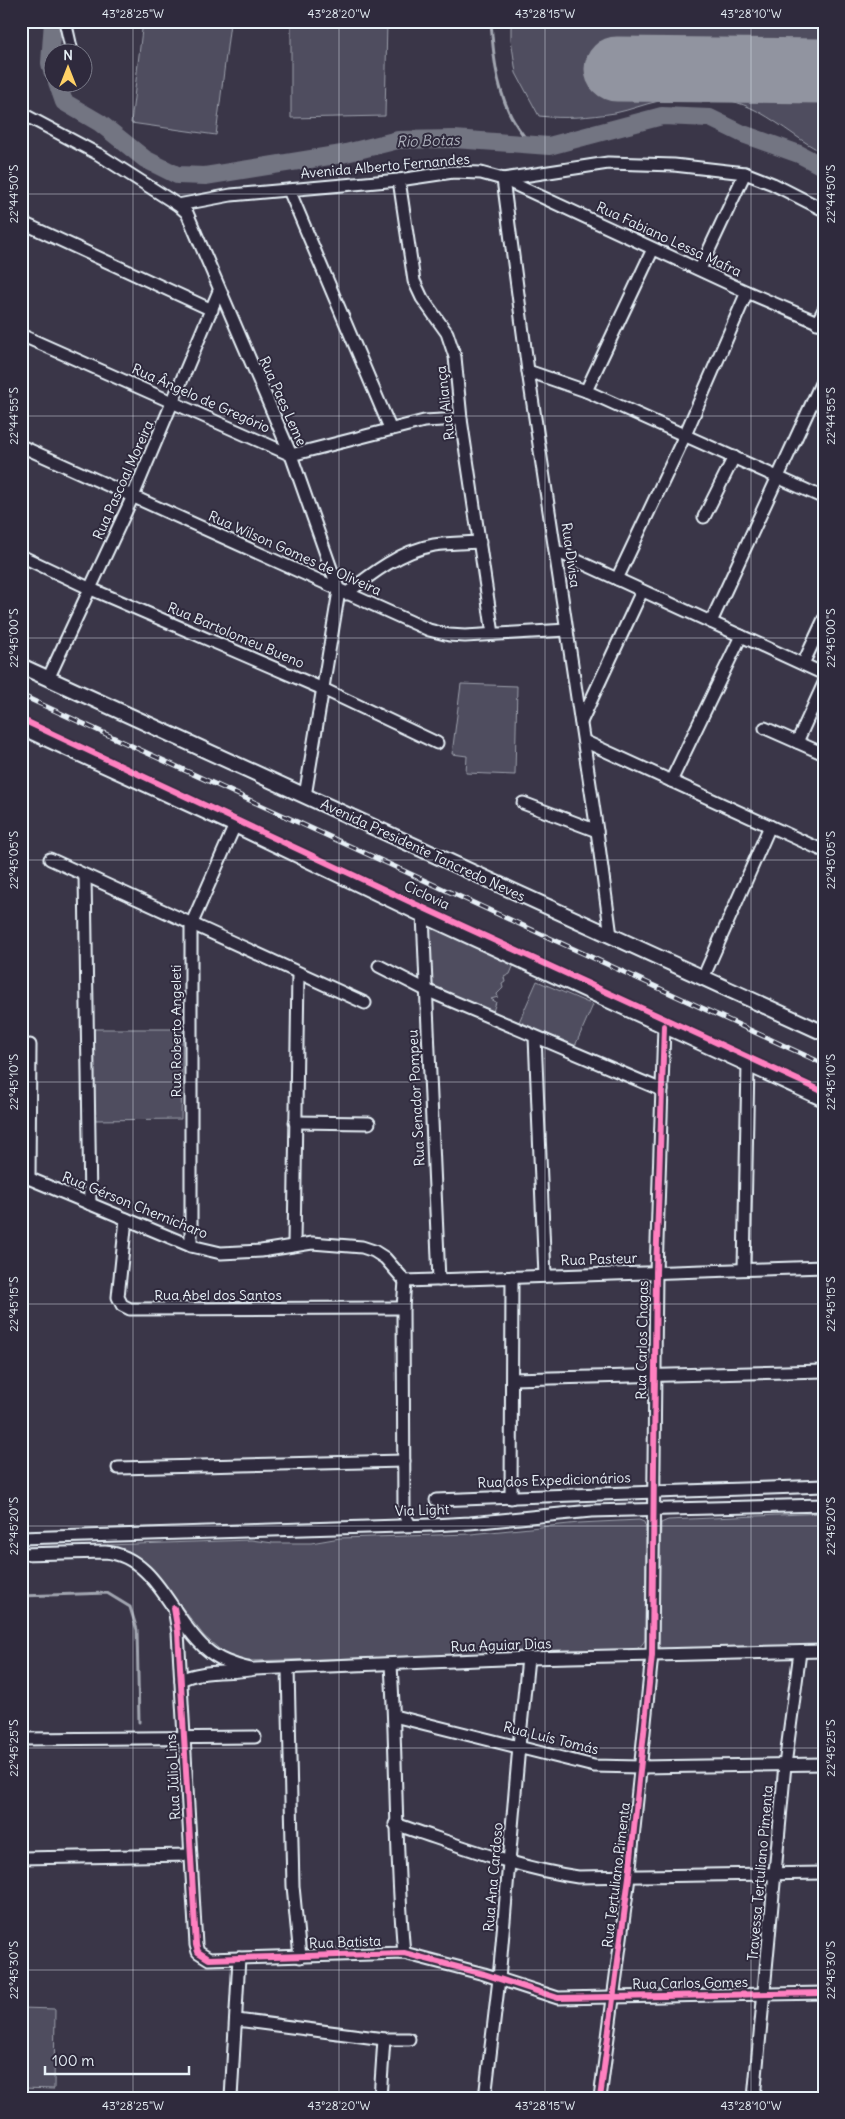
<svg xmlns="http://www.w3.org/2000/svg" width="845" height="2119" font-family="Delius,sans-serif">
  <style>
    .green { fill: #504e5f; stroke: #9ca0ac }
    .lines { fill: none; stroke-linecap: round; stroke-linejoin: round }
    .stream { stroke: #a2a6b1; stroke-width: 3 }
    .river { stroke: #737482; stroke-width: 18 }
    .runway { stroke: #9194a0; stroke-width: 65 }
    .minor-casing { stroke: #e8f1f8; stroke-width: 15 }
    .major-casing { stroke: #e8f1f8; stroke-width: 18 }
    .minor { stroke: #2f2a3d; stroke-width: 11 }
    .major { stroke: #2f2a3d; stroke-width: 14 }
    .rail-casing { stroke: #e8f1f8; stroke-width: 5 }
    .rail { stroke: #2f2a3d; stroke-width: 3; stroke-dasharray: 9; stroke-linecap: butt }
    .cycleway-casing { stroke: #2f2a3d; stroke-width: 9 }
    .cycleway { stroke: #ff80c0; stroke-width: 6 }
    .ticks { fill: none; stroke: #e8f1f8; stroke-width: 1; stroke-opacity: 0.45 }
    .labels { text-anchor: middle; stroke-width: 4; stroke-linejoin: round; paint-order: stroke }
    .street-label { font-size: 14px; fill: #e8f1f8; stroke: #2f2a3d }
    .water-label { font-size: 15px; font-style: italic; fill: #aeb2bd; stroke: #2f2a3d }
    .neatline { fill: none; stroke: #e8f1f8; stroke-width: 2 }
    .ticks-label { font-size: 12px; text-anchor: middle; fill: #e8f1f8 }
  </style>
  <rect width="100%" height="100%" fill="#3a3648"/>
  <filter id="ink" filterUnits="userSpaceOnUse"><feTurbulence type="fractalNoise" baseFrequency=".02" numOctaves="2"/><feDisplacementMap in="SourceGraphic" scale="10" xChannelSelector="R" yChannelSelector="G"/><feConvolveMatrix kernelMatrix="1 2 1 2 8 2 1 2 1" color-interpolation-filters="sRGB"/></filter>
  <g filter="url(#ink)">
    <!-- green -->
    <g class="green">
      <path d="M143,21h73l14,2 -14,112 -85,-12z"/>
      <path d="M291,21h96l-2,95 -94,2z"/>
      <path d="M511,21h313v28l-213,-2 -1,40 214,2v64c-31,-15 -58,-44 -93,-52 -23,-5 -49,-5 -72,0 -15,3 -29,9 -44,12 -26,4 -50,6 -76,3l-23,-43 -5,-34z"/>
      <path d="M461,684l56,2 -2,89 -49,-2 1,-17 -15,-2z"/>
      <path d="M431,924l84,38 -5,12 -6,3 1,5 -3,2 1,4 -6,6 1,3 -7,2 5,3 -4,13 -61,-27 -2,-62z"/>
      <path d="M537,981l56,24 -18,41 -56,-24z"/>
      <path d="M94,1029h89l-2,90 -87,1z"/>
      <path d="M824,1513v134l-165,3 -2,-4 4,-123 7,-3z"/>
      <path d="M639,1520l5,2 2,6 -1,112c-5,8 -8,10 -18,11l-381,10 -21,-7 -21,-18 -54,-70 -22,-15 -21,-6 144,-5 22,3h38l29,-5 131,-4 108,-11z"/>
      <path d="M21,2008l34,1 -1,80 -33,-1z"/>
    </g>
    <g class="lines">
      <!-- stream -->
      <g class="stream">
        <path d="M491,21c2,31 5,63 18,91 5,12 14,22 21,33"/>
        <path d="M21,1596l86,-3 23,14 7,23 2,92"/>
      </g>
      <!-- river -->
      <g class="river">
        <path d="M52,71l-2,-8 3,-42"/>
        <path d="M57,82l7,20 36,21 45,36 32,16 28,1 137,-22 56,-14 56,-1 95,7 113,-30 48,2 33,16 56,20 25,13"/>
      </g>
      <!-- runway -->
      <path class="runway" d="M617,69l207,2"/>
      <!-- minor casing -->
      <g class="minor-casing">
        <g id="minor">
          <path d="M65,21l7,31"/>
          <path d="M21,113l77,41 80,51 9,8 104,242 48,136 -34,205"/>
          <path d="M503,179l25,192 69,460 14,105"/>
          <path d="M503,179l244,113 77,33"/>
          <path d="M399,180l15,101 8,17 25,35 8,24 6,62 32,215"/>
          <path d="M289,190l101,238"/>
          <path d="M178,205l53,-10 168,-15 54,-8 28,1 22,6 105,-16 66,2 71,8 28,11 51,26"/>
          <path d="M21,222l191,88"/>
          <path d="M700,269l45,-96"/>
          <path d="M817,323l7,-14"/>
          <path d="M21,335l270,120 133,-34 37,-2"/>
          <path d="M528,371l58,20 238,107"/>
          <path d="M586,391l67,-142"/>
          <path d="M21,446l408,184 20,5 16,1 102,-6"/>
          <path d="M704,517l30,-60"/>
          <path d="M556,551l268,123"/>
          <path d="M21,556l70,33 232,100 114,54"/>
          <path d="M617,579l68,-144 62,-143"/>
          <path d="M346,594c26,-21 55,-43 88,-49 15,-2 31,-2 46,-3"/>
          <path d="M711,622l113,-245"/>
          <path d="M803,664l21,-45"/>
          <path d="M48,679l85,-183 86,-205"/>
          <path d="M581,722l61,-131"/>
          <path d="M765,728l59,26"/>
          <path d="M584,741l240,110"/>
          <path d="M797,742l27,-59"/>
          <path d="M671,781l70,-145"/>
          <path d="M523,803l74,28"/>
          <path d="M50,859l315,144"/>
          <path d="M85,876l5,328"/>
          <path d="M423,915l16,365"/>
          <path d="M379,966l47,24 236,100"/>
          <path d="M703,978l67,-152"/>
          <path d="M535,1037l10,239"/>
          <path d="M295,1122l74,1"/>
          <path d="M21,1175l170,71 30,7 40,-2 51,-8 50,4 12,4 11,7 20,23"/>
          <path d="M29,1178l1,-133"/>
          <path d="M126,1219l-8,78 4,8 8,4 273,-1"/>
          <path d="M294,1244l4,-270"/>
          <path d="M191,1246v-321l44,-100"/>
          <path d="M744,1269l4,-205"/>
          <path d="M405,1281l419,-14"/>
          <path d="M405,1281l-2,27 1,206 6,11"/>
          <path d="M512,1379l312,-8"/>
          <path d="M118,1468l286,-7"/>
          <path d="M511,1498l1,-221"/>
          <path d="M436,1500l388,-14"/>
          <path d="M21,1538l411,-13 38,-2 121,-12 233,-6"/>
          <path d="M21,1554l84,-2c51,4 67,67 100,96 13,12 29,17 46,21"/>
          <path d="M174,1608l4,24 18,313 2,7 11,7 195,-6 80,21 74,24 266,-5"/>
          <path d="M391,1665c6,96 4,192 13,288"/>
          <path d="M288,1669l5,217 7,71"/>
          <path d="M181,1680c21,-11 50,-6 74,-11l273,-11 296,-7"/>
          <path d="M394,1716l200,50 46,1 184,-3"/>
          <path d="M21,1739l234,-2"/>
          <path d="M395,1824c61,20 120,44 183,53l246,-4"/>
          <path d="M21,1858l169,-3"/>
          <path d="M237,2020l147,19h25"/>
          <path d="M231,2098l8,-140"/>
          <path d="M380,2098l4,-59"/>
          <path d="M485,2098l14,-119 20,-233 9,-88"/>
          <path d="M600,2098l29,-221 23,-222 4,-383 8,-246"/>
          <path d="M754,2098l31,-333 15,-113"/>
        </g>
      </g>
      <!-- major casing -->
      <g class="major-casing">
        <g id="major">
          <path d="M21,666l803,367"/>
          <path d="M21,727l214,98 188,90 401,184"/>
        </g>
      </g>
      <!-- minor -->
      <use href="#minor" class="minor"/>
      <!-- major -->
      <use href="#major" class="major"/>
      <!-- rail casing -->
      <g class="rail-casing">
        <path id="rail" d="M21,695l803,369"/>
      </g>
      <!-- rail -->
      <use href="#rail" class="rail"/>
      <!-- cycleway casing -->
      <g class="cycleway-casing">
        <g id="cycleway">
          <path d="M21,719l394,185 409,188"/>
          <path d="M174,1608l4,24 18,313 2,7 11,7 195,-6 80,21 74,24 266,-5"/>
          <path d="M600,2098l29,-221 23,-222 4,-383 8,-246"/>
        </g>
      </g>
      <!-- cycleway -->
      <use href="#cycleway" class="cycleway"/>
    </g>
  </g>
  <!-- ticks -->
  <path class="ticks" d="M133,21v2077M339,21v2077M545,21v2077M751,21v2077M21,194h803M21,416h803M21,638h803M21,860h803M21,1082h803M21,1304h803M21,1526h803M21,1748h803M21,1970h803"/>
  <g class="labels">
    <!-- street labels -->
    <g class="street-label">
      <text transform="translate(385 166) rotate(-5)" y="5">Avenida Alberto Fernandes</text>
      <text transform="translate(669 239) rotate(25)" y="5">Rua Fabiano Lessa Mafra</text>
      <text transform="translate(201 398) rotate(24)" y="5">Rua Ângelo de Gregório</text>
      <text transform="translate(283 401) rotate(66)" y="5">Rua Paes Leme</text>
      <text transform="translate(445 403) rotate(-97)" y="5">Rua Aliança</text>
      <text transform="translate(123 480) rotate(-66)" y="5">Rua Pascoal Moreira</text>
      <text transform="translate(295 553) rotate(24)" y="5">Rua Wilson Gomes de Oliveira</text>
      <text transform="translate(571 555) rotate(82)" y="5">Rua Divisa</text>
      <text transform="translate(236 635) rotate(23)" y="5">Rua Bartolomeu Bueno</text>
      <text transform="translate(423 850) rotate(25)" y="5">Avenida Presidente Tancredo Neves</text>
      <text transform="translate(427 895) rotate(25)" y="5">Ciclovia</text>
      <text transform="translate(176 1031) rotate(-90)" y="5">Rua Roberto Angeleti</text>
      <text transform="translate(416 1098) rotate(-93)" y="5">Rua Senador Pompeu</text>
      <text transform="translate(135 1205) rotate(22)" y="5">Rua Gérson Chernicharo</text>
      <text transform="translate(599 1259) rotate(-2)" y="5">Rua Pasteur</text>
      <text x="218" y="1300">Rua Abel dos Santos</text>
      <text transform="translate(642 1340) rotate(-89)" y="5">Rua Carlos Chagas</text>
      <text transform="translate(554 1480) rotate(-2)" y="5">Rua dos Expedicionários</text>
      <text transform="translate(422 1510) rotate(-2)" y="5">Via Light</text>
      <text transform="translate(501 1645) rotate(-2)" y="5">Rua Aguiar Dias</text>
      <text transform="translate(551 1738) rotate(14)" y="5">Rua Luís Tomás</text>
      <text transform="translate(173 1777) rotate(-93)" y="5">Rua Júlio Lins</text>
      <text transform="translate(760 1873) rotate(-85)" y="5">Travessa Tertuliano Pimenta</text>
      <text transform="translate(616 1875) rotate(-83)" y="5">Rua Tertuliano Pimenta</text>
      <text transform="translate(493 1877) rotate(-85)" y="5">Rua Ana Cardoso</text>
      <text transform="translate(345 1942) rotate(-2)" y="5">Rua Batista</text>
      <text transform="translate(690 1983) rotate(-1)" y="5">Rua Carlos Gomes</text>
    </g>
    <!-- water labels -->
    <g class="water-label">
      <text transform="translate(428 141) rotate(-2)" y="5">Rio Botas</text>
    </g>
  </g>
  <!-- margin -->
  <rect width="845" height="2119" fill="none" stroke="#2f2a3d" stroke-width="55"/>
  <!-- north arrow -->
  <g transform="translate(68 68)"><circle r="24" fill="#2f2a3d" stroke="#797a88"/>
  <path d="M0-4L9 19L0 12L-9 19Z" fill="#ffd166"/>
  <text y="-8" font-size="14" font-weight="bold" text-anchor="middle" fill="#e8f1f8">N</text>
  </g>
  <!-- scale -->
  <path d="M45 2066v8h144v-8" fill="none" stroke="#e8f1f8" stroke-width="2.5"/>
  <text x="52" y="2066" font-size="15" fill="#e8f1f8" stroke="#2f2a3d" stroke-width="4" paint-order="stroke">100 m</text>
  <rect x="28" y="28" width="790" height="2064" class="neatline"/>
  <g class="ticks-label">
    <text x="133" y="18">43°28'25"W</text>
    <text x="339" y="18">43°28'20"W</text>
    <text x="545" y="18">43°28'15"W</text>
    <text x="751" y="18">43°28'10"W</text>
    <text transform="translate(14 194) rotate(-90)" y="4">22°44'50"S</text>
    <text transform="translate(831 194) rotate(-90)" y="4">22°44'50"S</text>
    <text transform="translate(14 416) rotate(-90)" y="4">22°44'55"S</text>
    <text transform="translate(831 416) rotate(-90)" y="4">22°44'55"S</text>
    <text transform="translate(14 638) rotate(-90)" y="4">22°45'00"S</text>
    <text transform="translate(831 638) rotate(-90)" y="4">22°45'00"S</text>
    <text transform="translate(14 860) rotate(-90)" y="4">22°45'05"S</text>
    <text transform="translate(831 860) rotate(-90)" y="4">22°45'05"S</text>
    <text transform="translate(14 1082) rotate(-90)" y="4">22°45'10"S</text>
    <text transform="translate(831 1082) rotate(-90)" y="4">22°45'10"S</text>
    <text transform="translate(14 1304) rotate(-90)" y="4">22°45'15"S</text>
    <text transform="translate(831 1304) rotate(-90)" y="4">22°45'15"S</text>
    <text transform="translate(14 1526) rotate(-90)" y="4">22°45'20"S</text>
    <text transform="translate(831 1526) rotate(-90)" y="4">22°45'20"S</text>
    <text transform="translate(14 1748) rotate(-90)" y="4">22°45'25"S</text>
    <text transform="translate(831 1748) rotate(-90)" y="4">22°45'25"S</text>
    <text transform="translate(14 1970) rotate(-90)" y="4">22°45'30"S</text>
    <text transform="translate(831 1970) rotate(-90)" y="4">22°45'30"S</text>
    <text x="133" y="2110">43°28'25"W</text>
    <text x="339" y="2110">43°28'20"W</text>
    <text x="545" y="2110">43°28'15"W</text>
    <text x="751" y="2110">43°28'10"W</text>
  </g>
</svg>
